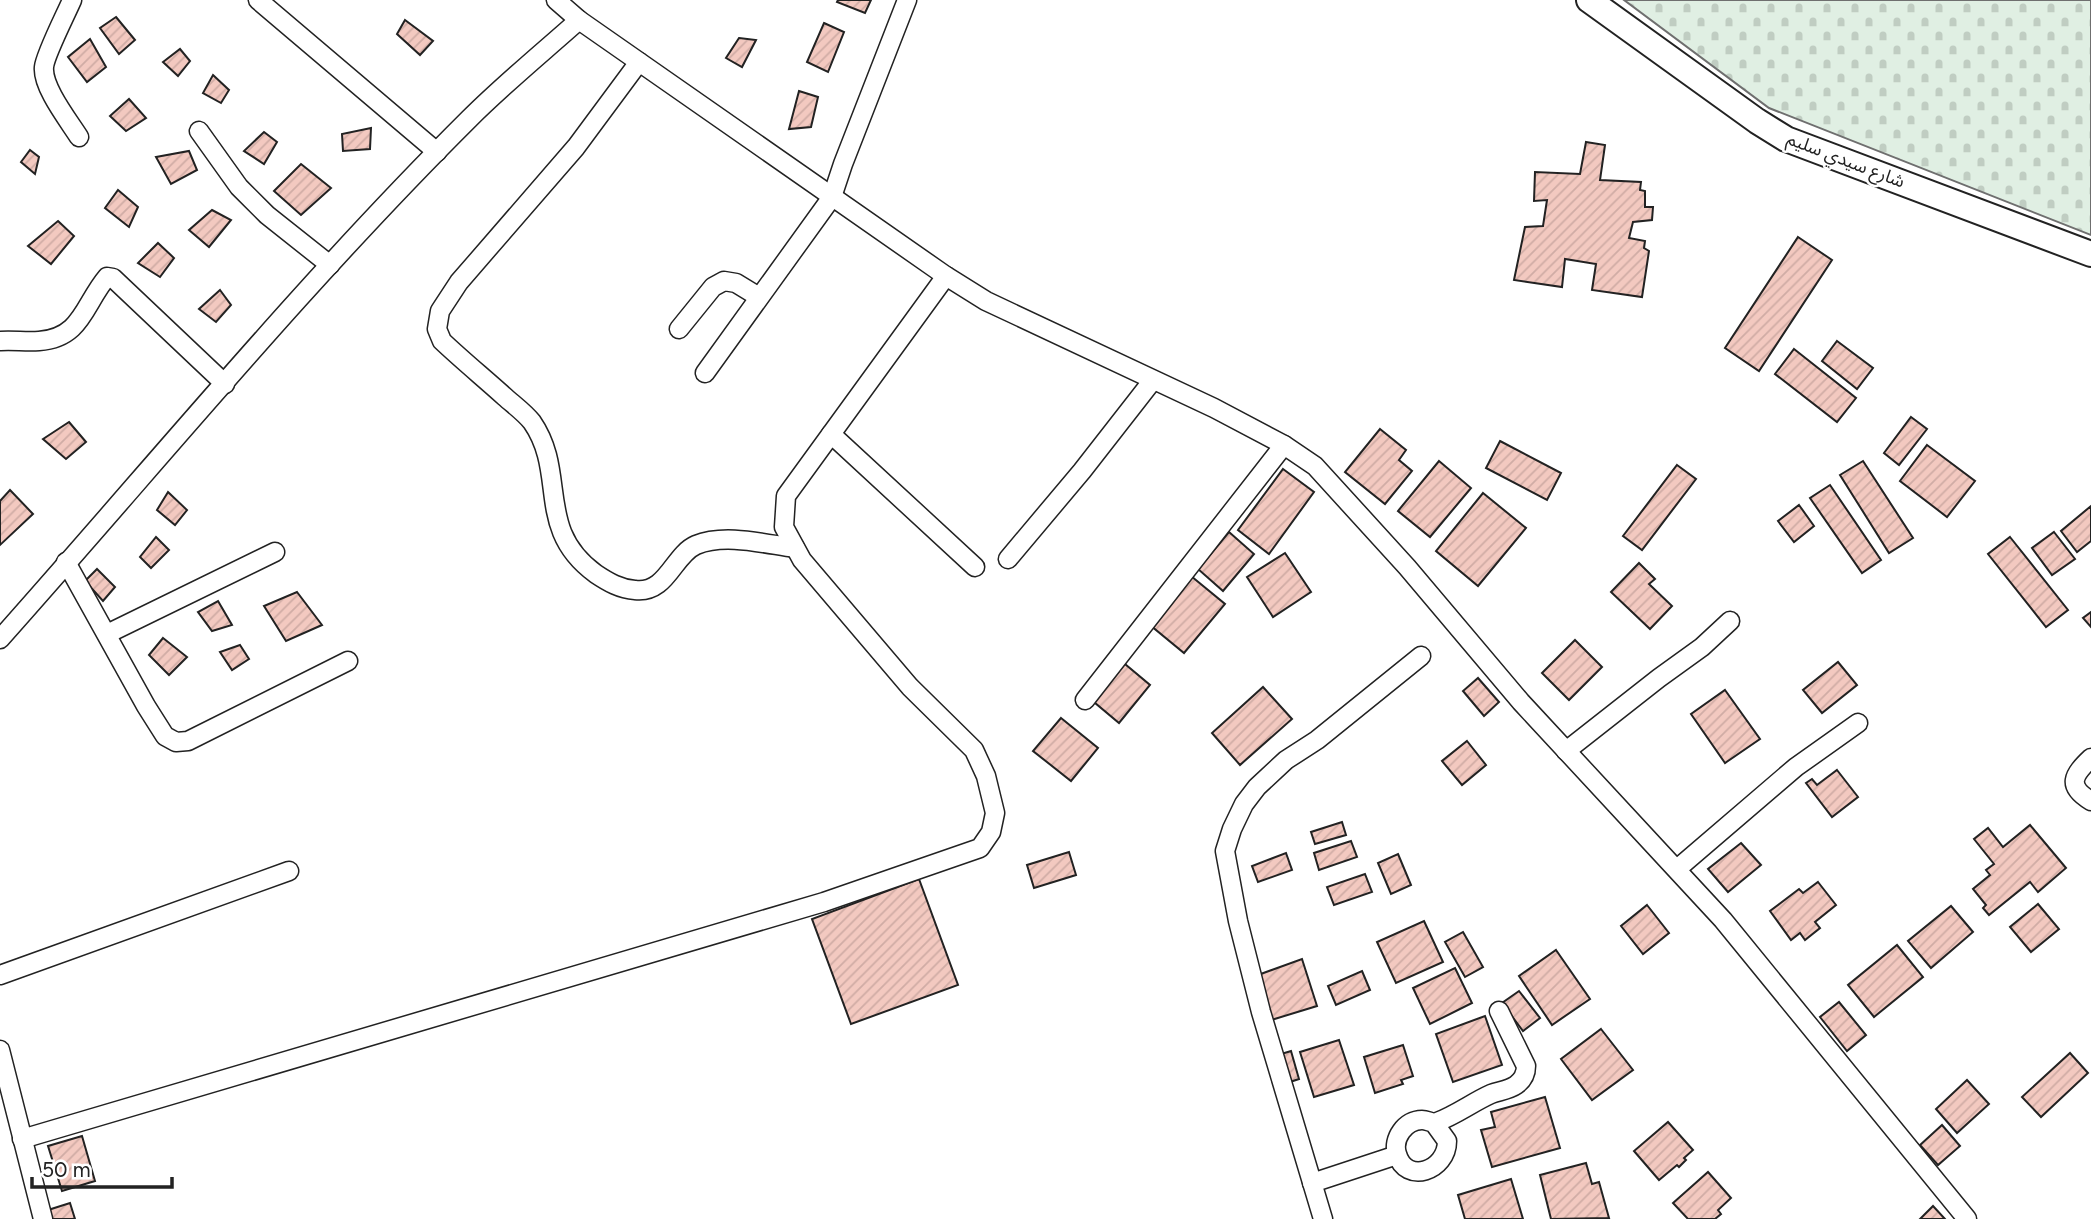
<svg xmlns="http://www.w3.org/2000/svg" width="2091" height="1219" font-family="Figtree,'Noto Sans Arabic',sans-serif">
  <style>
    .cemetery { fill: url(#cemetery-stones); stroke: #6f6f6f; stroke-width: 2 }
    .building { fill: url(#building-hatch); stroke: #222; stroke-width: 2 }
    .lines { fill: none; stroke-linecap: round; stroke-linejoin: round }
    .minor-casing { stroke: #222; stroke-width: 21 }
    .secondary-casing { stroke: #222; stroke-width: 28 }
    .minor { stroke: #fff; stroke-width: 18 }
    .secondary { stroke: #fff; stroke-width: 24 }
    .labels { text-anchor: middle; stroke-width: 5; stroke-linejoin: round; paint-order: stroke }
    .street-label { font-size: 18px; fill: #222; stroke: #fff }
  </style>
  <defs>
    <pattern id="cemetery-stones" width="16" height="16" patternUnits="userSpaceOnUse" patternTransform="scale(1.75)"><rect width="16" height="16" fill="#e0efe3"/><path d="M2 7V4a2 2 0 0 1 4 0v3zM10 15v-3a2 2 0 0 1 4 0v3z" fill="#c0cdc2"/></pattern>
    <pattern id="building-hatch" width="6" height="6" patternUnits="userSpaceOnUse" patternTransform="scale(1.75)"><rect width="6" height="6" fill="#f3c9c0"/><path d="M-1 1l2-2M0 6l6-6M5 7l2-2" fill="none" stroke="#d0aca5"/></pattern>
  </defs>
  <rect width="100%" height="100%" fill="#fff"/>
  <!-- cemetery -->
  <path class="cemetery" d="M1624,0h467v235l-322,-127z"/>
  <!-- building -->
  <g class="building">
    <path d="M838,0h33l-6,13 -28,-11z"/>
    <path d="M116,17l19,23 -16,14 -19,-26z"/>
    <path d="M405,20l28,21 -13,14 -23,-21z"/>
    <path d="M824,23l20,9 -16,40 -21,-10z"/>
    <path d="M739,38l17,2 -14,27 -16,-9z"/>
    <path d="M90,39l16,28 -19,15 -19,-25z"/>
    <path d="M180,49l10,12 -12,15 -15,-14z"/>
    <path d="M213,75l16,15 -8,13 -18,-10z"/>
    <path d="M799,91l19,6 -7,30 -22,2z"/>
    <path d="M129,99l17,19 -20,13 -16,-15z"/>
    <path d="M371,128l-1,21 -27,2 -1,-17z"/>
    <path d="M264,132l13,10 -13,22 -20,-13z"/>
    <path d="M1586,142l19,3 -5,35 41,2 -1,8 5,1v16h8l-1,13 -19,2 -4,16 16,3 -1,7 5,3 -7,46 -50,-7 4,-26 -31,-5 -3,28 -48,-7 11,-53 18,-1 4,-26 -13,1 1,-29 45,2z"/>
    <path d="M30,150l9,7 -4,17 -14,-12z"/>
    <path d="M189,151l8,19 -26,14 -15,-27z"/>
    <path d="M301,164l30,24 -30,27 -27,-24z"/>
    <path d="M118,190l20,17 -9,20 -24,-19z"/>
    <path d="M212,210l19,10 -22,27 -20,-17z"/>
    <path d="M58,221l16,15 -23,28 -23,-18z"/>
    <path d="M1798,237l34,23 -73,111 -34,-23z"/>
    <path d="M158,243l16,15 -14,19 -22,-14z"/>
    <path d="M220,290l11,15 -15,17 -17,-13z"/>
    <path d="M1837,341l36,27 -16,21 -35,-28z"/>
    <path d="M1794,349l62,49 -19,24 -62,-48z"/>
    <path d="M1911,417l16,12 -28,36 -15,-12z"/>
    <path d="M69,422l17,20 -20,17 -23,-20z"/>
    <path d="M1380,429l26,21 -7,10 13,11 -27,33 -40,-32z"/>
    <path d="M1500,441l61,32 -14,27 -61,-32z"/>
    <path d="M1927,445l48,36 -28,36 -47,-36z"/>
    <path d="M1439,461l32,27 -41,49 -32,-26z"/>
    <path d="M1863,461l50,77 -24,15 -49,-78z"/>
    <path d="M1677,465l19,14 -54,71 -19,-14z"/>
    <path d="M1283,469l31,23 -45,62 -31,-24z"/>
    <path d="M1830,485l51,75 -19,13 -52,-75z"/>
    <path d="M10,490l23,24 -33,31v-44z"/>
    <path d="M168,492l19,18 -12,15 -18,-15z"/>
    <path d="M1483,493l43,35 -48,58 -42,-35z"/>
    <path d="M1799,505l15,21 -20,16 -16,-21z"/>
    <path d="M2091,506v35l-14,11 -16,-21z"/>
    <path d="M1229,532l25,22 -31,37 -25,-22z"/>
    <path d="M2054,532l21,27 -23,16 -20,-27z"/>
    <path d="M156,537l13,13 -18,18 -11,-11z"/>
    <path d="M2010,537l58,73 -22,17 -58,-73z"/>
    <path d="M1285,553l26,39 -38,25 -26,-40z"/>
    <path d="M1639,563l16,16 -6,5 23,22 -22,23 -39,-37z"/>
    <path d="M97,569l18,18 -12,14 -18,-20z"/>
    <path d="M1191,576l34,28 -41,49 -34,-28z"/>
    <path d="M297,592l25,33 -36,16 -22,-35z"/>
    <path d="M218,601l14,24 -20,6 -14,-19z"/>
    <path d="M2091,612v15l-8,-9z"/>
    <path d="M163,638l24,19 -18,18 -20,-20z"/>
    <path d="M1575,640l27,27 -33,33 -27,-27z"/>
    <path d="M240,645l9,14 -17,11 -12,-18z"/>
    <path d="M1119,659l31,26 -31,38 -31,-26z"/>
    <path d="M1838,662l19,23 -35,28 -19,-23z"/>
    <path d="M1478,678l21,24 -15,14 -21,-25z"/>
    <path d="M1263,687l29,32 -52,46 -28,-32z"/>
    <path d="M1725,690l35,49 -35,24 -34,-49z"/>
    <path d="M1061,718l37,30 -27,33 -38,-30z"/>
    <path d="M1467,741l19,24 -24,20 -20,-24z"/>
    <path d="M1837,770l21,27 -26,20 -26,-34 6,-4 5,6z"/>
    <path d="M1342,822l4,13 -31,9 -4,-12z"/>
    <path d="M2030,825l36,43 -28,24 -8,-10 -41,33 -6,-7 3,-3 -13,-16 17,-14 -4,-5 8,-6 -20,-25 14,-11 15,19z"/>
    <path d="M1351,841l6,16 -38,13 -5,-17z"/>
    <path d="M1741,843l20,22 -33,27 -20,-23z"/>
    <path d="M1069,852l7,23 -42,13 -7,-23z"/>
    <path d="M1286,853l6,17 -34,12 -6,-16z"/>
    <path d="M1398,854l13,31 -20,9 -13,-31z"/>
    <path d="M1365,874l7,18 -38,13 -7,-18z"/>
    <path d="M919,879l39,106 -107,39 -39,-105z"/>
    <path d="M1818,882l18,23 -21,17 5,6 -15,12 -5,-7 -9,7 -21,-29 29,-22 4,4z"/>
    <path d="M2038,904l21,25 -28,23 -21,-25z"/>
    <path d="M1647,905l22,28 -26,21 -22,-28z"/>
    <path d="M1951,906l22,26 -42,36 -23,-27z"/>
    <path d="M1424,921l19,41 -47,21 -19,-41z"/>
    <path d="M1463,932l20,35 -18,10 -20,-35z"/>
    <path d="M1897,945l26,32 -49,40 -26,-32z"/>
    <path d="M1556,950l34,49 -38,26 -33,-49z"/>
    <path d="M1302,959l15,47 -49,15 -10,-46z"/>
    <path d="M1455,968l17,35 -42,21 -17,-36z"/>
    <path d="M1362,971l8,19 -34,15 -8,-19z"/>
    <path d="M1519,991l21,27 -17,13 -21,-28z"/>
    <path d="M1839,1002l27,33 -19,16 -27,-34z"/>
    <path d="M1485,1016l17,49 -49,17 -17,-48z"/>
    <path d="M1601,1029l32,41 -41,30 -31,-41z"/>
    <path d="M1339,1040l15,45 -40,12 -14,-45z"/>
    <path d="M1403,1045l10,31 -12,4 2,4 -28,9 -11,-36z"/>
    <path d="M1291,1051l8,28 -12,4 -9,-28z"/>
    <path d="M2070,1053l18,20 -47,44 -19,-20z"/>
    <path d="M1967,1080l22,24 -32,29 -21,-24z"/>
    <path d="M1545,1097l15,51 -68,19 -11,-37 14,-3 -4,-15z"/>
    <path d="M1668,1122l25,28 -9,8 2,2 -7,7 -2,-2 -18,15 -25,-29z"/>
    <path d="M1942,1125l18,21 -22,19 -18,-20z"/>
    <path d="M82,1136l13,45 -33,10 -14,-45z"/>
    <path d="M1586,1163l6,21 7,-2 10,36 -58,1 -11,-44z"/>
    <path d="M1708,1172l23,26 -13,12 3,4 -6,5h-27l-15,-16z"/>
    <path d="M1511,1179l12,40h-58l-7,-24z"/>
    <path d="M70,1203l5,16h-27l-3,-8z"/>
    <path d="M1933,1206l12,13h-25z"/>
  </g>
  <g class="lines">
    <!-- minor casing -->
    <g class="minor-casing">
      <g id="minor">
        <path d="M72,0c-6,14 -27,55 -28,67 -2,20 25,54 35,70"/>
        <path d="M258,0l179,152"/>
        <path d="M556,0l23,20 367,256 40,25 228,107 70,37 31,21 92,101 114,135 202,218 244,299"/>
        <path d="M639,62l-63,85 -117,135 -19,29 -3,18 5,12c20,19 42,37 63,56 9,8 20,16 27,25 36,52 2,107 64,152 12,8 24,15 39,16 32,4 38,-35 61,-45 29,-12 69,-1 99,3"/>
        <path d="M199,131l40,56 28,28 63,50"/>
        <path d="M679,329l34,-42 11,-6 12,2 23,14"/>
        <path d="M0,341c13,-1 26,1 39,0 43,-3 45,-37 68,-64l6,1 112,106"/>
        <path d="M705,373l127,-176 11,-33 64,-164"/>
        <path d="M831,434l144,133"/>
        <path d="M1008,559l74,-88 71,-91"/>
        <path d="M66,562l80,144 19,30 11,6 12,-1 160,-80"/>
        <path d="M107,634l168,-82"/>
        <path d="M0,639c155,-174 303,-355 469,-520 35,-35 73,-66 110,-99"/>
        <path d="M1085,700l199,-255"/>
        <path d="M1566,751l93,-73 43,-31 28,-26"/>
        <path d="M2091,758c-18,17 -25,28 0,43"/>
        <path d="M1677,869l119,-102 62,-44"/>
        <path d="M0,975l289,-104"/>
        <path d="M0,1050l43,169"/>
        <path d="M1434,1123l13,18c0,30 -41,44 -50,13 -5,-15 8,-34 25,-34 6,0 10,4 15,2 19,-7 36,-20 54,-28 8,-3 18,-4 25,-9 7,-5 10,-11 10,-19l-27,-55"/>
        <path d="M22,1139l802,-237 156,-54 11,-16 4,-19 -9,-37 -12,-26 -64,-63 -108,-127 -18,-33 2,-31 160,-220"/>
        <path d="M1312,1183l85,-28"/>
        <path d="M1323,1219l-62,-207 -23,-91 -13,-70 7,-22 12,-25 13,-17 29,-27 31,-20 104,-84"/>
      </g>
    </g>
    <!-- secondary casing -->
    <g class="secondary-casing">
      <path id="secondary" d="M1589,0l168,121 29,18 305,115"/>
    </g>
    <!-- minor -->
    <use href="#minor" class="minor"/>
    <!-- secondary -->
    <use href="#secondary" class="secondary"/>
  </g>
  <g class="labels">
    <!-- street labels -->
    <g class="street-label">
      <text transform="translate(1846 160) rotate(21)" y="6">شارع سيدي سليم</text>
    </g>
  </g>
  <!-- scale -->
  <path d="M32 1177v10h140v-10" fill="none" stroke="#222222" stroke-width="3.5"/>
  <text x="42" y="1177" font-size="21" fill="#222222" stroke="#ffffff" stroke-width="5" paint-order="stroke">50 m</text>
</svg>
